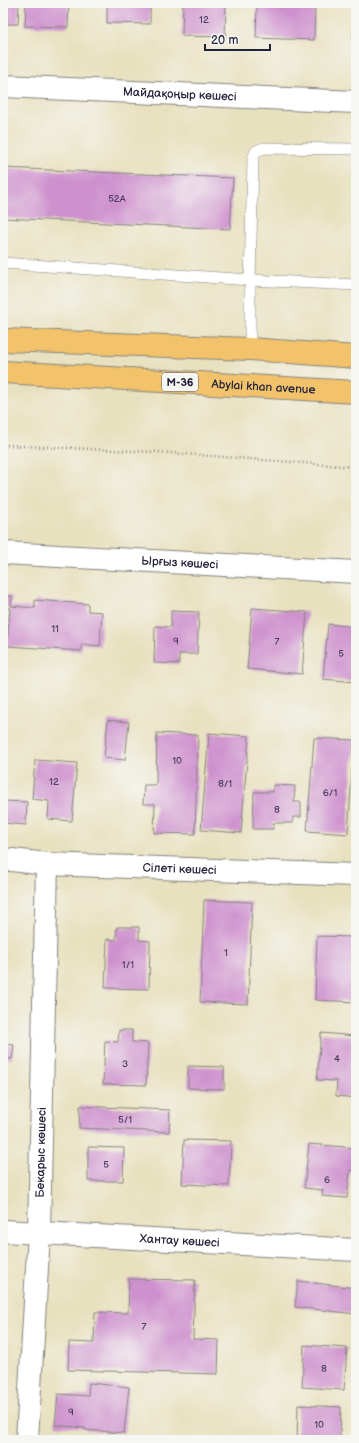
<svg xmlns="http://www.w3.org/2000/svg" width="359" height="1443" font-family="'Balsamiq Sans',sans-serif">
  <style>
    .building { fill: #ce91ce }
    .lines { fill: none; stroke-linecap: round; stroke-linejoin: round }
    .lane-casing { stroke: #85827d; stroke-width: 12 }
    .street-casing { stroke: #85827d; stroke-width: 24 }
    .primary-casing { stroke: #85827d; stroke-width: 24 }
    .path { stroke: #85827d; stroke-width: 2.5; stroke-dasharray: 1 3; stroke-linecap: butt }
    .lane { stroke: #fff; stroke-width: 11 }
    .street { stroke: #fff; stroke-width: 22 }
    .primary { stroke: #f2c36a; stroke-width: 22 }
    .labels { text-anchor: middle; stroke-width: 3; stroke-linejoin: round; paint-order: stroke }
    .number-label { font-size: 10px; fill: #4d3e60 }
    .shield { fill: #f6f6f2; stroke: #626272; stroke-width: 1 }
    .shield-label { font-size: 11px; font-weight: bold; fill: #22223b }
    .street-label { font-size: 12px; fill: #22223b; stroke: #f6f6f2 }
  </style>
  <rect width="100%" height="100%" fill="#f6f6f2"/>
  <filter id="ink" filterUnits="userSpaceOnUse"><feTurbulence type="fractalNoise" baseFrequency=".025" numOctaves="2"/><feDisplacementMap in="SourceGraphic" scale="8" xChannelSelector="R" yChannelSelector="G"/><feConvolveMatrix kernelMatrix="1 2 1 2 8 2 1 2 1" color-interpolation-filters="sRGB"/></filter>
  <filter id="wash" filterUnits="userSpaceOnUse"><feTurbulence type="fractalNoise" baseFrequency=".012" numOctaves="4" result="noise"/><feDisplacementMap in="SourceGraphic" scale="16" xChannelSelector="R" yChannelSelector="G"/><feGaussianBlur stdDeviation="0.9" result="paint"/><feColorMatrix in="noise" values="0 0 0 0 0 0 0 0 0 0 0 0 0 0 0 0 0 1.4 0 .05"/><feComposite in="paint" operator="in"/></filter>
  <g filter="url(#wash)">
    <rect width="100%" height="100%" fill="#e8e1bf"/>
    <g id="blocks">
      <!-- building -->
      <g class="building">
        <path d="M3,3h16l-1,21h-15z"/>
        <path d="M26,3h43l-1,24 -43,-1z"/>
        <path d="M107,3h43v21l-43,-1z"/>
        <path d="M183,3h43l-1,34 -43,-1z"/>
        <path d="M257,3h58l-1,37 -58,-2z"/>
        <path d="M354,3h2v38h-3z"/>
        <path d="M3,168l230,10 -3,51 -227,-11z"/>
        <path d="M3,596h9l-1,10 24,2v-8l53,4v7l14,1 -2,34 -18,-2 -1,7 -74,-5 3,-38h-7z"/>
        <path d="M252,608l55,4 -5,62 -55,-5z"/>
        <path d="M171,611l28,1 -2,42h-18v10l-25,-1 1,-37 16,1z"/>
        <path d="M328,624l28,3v55l-33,-3z"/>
        <path d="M108,720l21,2 -4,38 -21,-2z"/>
        <path d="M157,733l41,2 -3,99 -41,-1 1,-29h-12l1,-19h12z"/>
        <path d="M209,733l40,3 -8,97 -40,-3z"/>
        <path d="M314,738l40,2 -6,94 -41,-3z"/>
        <path d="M35,760l42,3 -5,58 -24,-2 1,-18 -17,-2z"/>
        <path d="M273,785l22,1 -1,16h7v15h-8v6h-20v6h-20l1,-37h19z"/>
        <path d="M3,801l24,1 -1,23 -23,-2z"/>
        <path d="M204,900l48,2 -4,102 -48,-2z"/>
        <path d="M117,927h22v13l11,1 -1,48 -44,-1 2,-49 9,1z"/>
        <path d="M317,936l39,1v65l-41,-2z"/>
        <path d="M119,1030h13v12l16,1 -2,42 -43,-1 2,-43 13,1z"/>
        <path d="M321,1033l35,3v62l-20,-2 1,-15 -20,-1z"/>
        <path d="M3,1044l11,1 -2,14 -9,-1z"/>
        <path d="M188,1066l36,1v22l-36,-1z"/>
        <path d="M80,1106l90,4 -1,22 -90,-4z"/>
        <path d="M184,1140l47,1 -2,45 -47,-2z"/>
        <path d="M309,1144l47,4v23l-6,-1 -3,28 -25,-2 1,-6 -19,-2z"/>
        <path d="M88,1147l36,1 -1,33h-35z"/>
        <path d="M129,1279l66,1 -2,59 26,1 -1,34 -150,-4 1,-28 25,1 1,-31 33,1z"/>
        <path d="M298,1281l58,7v26l-61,-7z"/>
        <path d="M304,1345l43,3 -3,42 -42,-3z"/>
        <path d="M89,1383l40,4 -5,46 -39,-3v-2l-30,-3 3,-31 30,2z"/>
        <path d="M298,1405l43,2 -1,33h-43z"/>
      </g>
    </g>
  </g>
  <g filter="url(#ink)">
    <use href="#blocks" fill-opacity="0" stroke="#85827d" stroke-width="1"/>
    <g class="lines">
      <!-- lane casing -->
      <g class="lane-casing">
        <g id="lane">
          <path d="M356,149l-92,-1 -8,3 -3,7 -3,122 106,5"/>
          <path d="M3,263l247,17v69"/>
        </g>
      </g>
      <!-- street casing -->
      <g class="street-casing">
        <g id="street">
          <path id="s1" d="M3,86l353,16"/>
          <path id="s2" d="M3,553l353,19"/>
          <path id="s3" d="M3,859l44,5 309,11"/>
          <path id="s4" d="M3,1231l353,19"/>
          <path id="s5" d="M27,1440l12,-207 8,-369"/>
        </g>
      </g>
      <!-- primary casing -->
      <g class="primary-casing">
        <g id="primary">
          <path d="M3,340l247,9 106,8"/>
          <path id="s6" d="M3,372l353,20"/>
        </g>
      </g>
      <!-- path -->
      <path class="path" d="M3,445l155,7 198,15"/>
      <!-- lane -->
      <use href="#lane" class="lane"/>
      <!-- street -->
      <use href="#street" class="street"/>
      <!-- primary -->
      <use href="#primary" class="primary"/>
    </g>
  </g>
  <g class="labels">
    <!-- number labels -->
    <g class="number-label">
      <text x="204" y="23">12</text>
      <text x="117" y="202">52А</text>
      <text x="55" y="632">11</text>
      <text x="176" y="644">9</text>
      <text x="277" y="645">7</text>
      <text x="341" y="657">5</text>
      <text x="177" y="764">10</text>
      <text x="54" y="785">12</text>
      <text x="225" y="787">8/1</text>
      <text x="330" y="796">6/1</text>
      <text x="277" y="813">8</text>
      <text x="226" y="956">1</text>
      <text x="128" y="968">1/1</text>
      <text x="337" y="1062">4</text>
      <text x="125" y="1067">3</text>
      <text x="125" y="1123">5/1</text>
      <text x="106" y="1168">5</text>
      <text x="327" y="1183">6</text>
      <text x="144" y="1330">7</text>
      <text x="324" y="1372">8</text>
      <text x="71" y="1415">9</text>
      <text x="319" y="1428">10</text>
    </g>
    <!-- shield labels -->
    <rect class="shield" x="162" y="373" width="36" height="18" rx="3"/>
    <g class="shield-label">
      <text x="180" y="386">M-36</text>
    </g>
    <!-- street labels -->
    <g class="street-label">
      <text dy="4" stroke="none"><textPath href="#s1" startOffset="177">Майдақоңыр көшесі</textPath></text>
      <text dy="4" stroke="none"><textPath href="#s6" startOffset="261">Abylai khan avenue</textPath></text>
      <text dy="4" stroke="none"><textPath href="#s2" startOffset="177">Ырғыз көшесі</textPath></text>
      <text dy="4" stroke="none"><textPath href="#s3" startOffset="177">Сілеті көшесі</textPath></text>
      <text dy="4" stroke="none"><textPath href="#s5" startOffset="288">Бекарыс көшесі</textPath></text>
      <text dy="4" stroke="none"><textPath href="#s4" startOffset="177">Хантау көшесі</textPath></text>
    </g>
  </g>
  <!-- margin -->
  <rect width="359" height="1443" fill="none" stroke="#f6f6f2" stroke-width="16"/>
  <!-- scale -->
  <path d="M205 44v6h65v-6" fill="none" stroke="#22223b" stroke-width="2"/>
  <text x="211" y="44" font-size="12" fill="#22223b" stroke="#f6f6f2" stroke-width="3" paint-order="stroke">20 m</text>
</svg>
